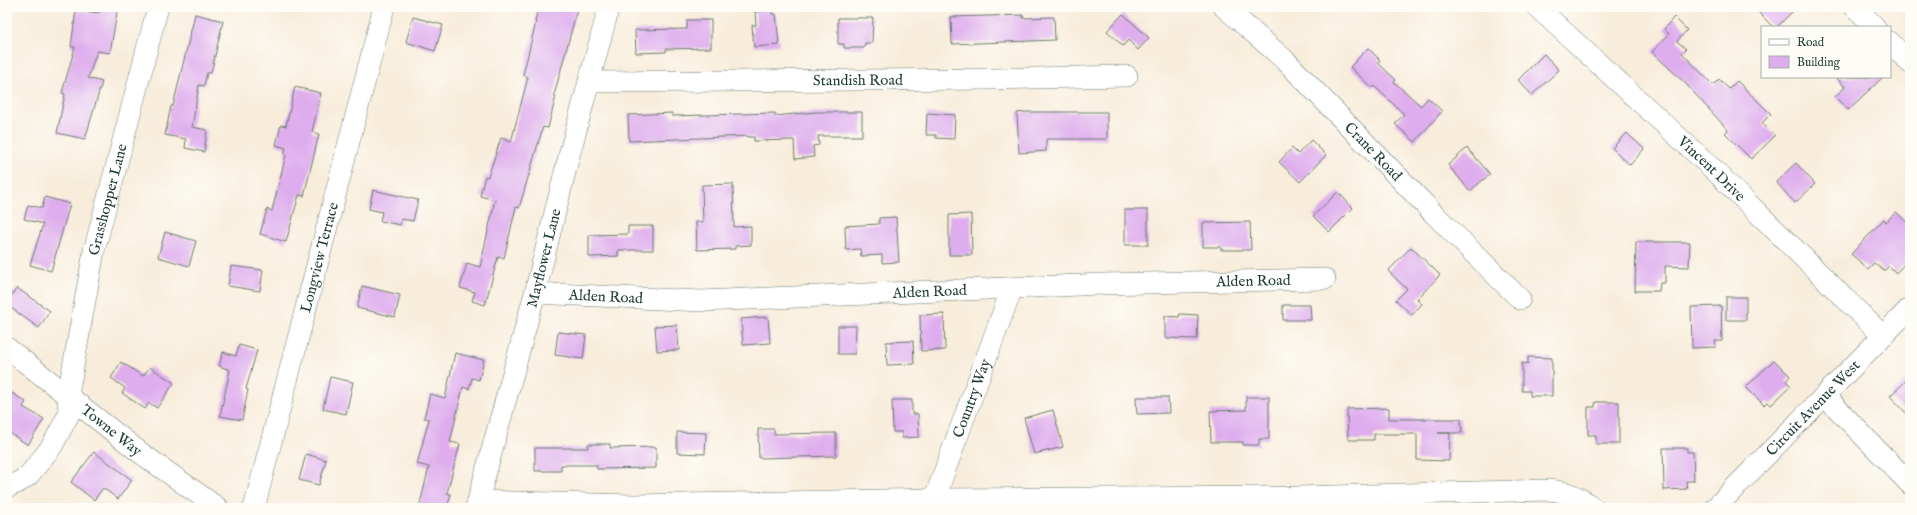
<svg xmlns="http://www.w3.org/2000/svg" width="1917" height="515" font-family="'IM FELL English',serif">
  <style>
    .building { fill: #deaded }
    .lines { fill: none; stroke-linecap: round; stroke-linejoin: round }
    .minor-casing { stroke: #6b7b6e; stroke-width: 22 }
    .minor { stroke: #fff; stroke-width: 21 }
    .labels { text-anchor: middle; stroke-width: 4; stroke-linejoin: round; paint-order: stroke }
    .street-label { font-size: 15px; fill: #1f3d34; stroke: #fdfcf7 }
  </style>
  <rect width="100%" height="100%" fill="#fdfcf7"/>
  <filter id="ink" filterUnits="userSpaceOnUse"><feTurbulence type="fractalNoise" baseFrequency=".025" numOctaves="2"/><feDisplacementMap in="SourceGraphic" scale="8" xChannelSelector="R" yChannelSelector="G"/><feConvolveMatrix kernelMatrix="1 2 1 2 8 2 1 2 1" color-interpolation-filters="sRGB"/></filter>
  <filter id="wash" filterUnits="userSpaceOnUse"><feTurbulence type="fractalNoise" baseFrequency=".012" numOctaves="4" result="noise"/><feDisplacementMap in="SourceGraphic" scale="16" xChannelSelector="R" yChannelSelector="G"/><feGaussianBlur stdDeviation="0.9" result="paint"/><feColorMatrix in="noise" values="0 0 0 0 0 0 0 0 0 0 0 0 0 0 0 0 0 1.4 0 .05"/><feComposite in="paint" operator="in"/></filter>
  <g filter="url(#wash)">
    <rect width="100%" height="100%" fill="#f8eddb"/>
    <g id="blocks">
      <!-- building -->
      <g class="building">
        <path d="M100,7h18l-8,46 -13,-2 -9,27 14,4 -17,57 -28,-6 8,-39 -3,-1 13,-46h-4l5,-37 23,3z"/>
        <path d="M538,7h23l16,3 -23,85 2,1 -8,32 -5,-1 -24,81 -3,-1 -12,51 -6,-1 -13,48 -13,-4 3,-9 -15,-4 7,-25 13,4 15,-67 -15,-4 5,-20 3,1 13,-39 10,4 17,-65 -5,-2 13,-53h-1z"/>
        <path d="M1753,7h44l-20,20h-4z"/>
        <path d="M772,10v4h4l3,31 -25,2 -2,-22h4l-1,-13z"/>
        <path d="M195,14l28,7 -12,52h-4l-3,13 -5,-1 -7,42 15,3 -3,22 -19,-4 1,-9 -21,-4 6,-29h2z"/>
        <path d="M1123,14l26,24 -11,12 -10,-10 -5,6 -16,-15z"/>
        <path d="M1023,15v3l31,-1 1,23 -103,4 -1,-27z"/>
        <path d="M413,17l30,8 -8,26 -29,-9z"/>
        <path d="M1674,17l13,13 -10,11 9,8 -4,4 31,32 6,-6 10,10 8,-8 34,33 -9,9 13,13 -24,23 -26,-26 3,-3 -43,-47 -33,-31 17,-18 -5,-5z"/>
        <path d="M838,18h35l-1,25h-7l-1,5h-20v-4h-6z"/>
        <path d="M687,20h24v28l-45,1v3l-30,1 -1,-23 52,-1z"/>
        <path d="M1368,48l12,12 -2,3 18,17 -2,2 27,24 7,-8 14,13 -27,31 -20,-18 9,-10 -30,-28 -2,2 -22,-21z"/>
        <path d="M1544,54l15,16 -27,25 -14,-15z"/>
        <path d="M1836,77h47l-35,33 -13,-13 10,-10z"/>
        <path d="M295,87l26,6 -9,39 7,2 -15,62 -5,-1 -13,47 -26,-8 7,-25 5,2 14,-56 -2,-1 2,-6 -10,-3 5,-20 5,1z"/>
        <path d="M816,112h46v24h-44l1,9 -6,1 1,11 -19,2 -1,-19 -40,1v-4h-6v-1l-119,5 -1,-26 44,-2v3l103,-3v3z"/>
        <path d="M1027,112h80v27h-61v12l-27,2 -2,-40z"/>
        <path d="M927,113l28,2 -1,24 -18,-1v-3h-10z"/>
        <path d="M1627,133l17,16 -14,16 -18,-17z"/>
        <path d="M1311,140l15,15 -26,27 -21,-20 13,-14 6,6z"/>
        <path d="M1467,148l23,26 -20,17 -22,-26z"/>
        <path d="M1796,163l19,21 -20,19 -19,-21z"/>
        <path d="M733,184l1,43 17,-1v19l-16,1v3l-38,1 -1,-28h7l-1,-37z"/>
        <path d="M373,190l45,10 -5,21 -12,-2 -1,6 -20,-4 2,-9 -13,-3z"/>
        <path d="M1338,192l15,16 -24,24 -16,-16z"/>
        <path d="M45,197l25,7 -19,67 -21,-6 13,-41 -19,-5 4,-14 14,3z"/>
        <rect x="1125" y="210" width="23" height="35"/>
        <path d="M1896,212l14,13v33l-14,15 -7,-7 -5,5 -10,-8 -6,6 -17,-15 33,-35 2,3z"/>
        <path d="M971,214l1,41h-23v-40z"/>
        <path d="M896,217l3,45 -17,1v-8l-21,1 -1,-7 -14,1 -1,-24 34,-2v-6z"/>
        <path d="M1250,222l1,28h-30v-3h-18v-24z"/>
        <path d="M628,226h25v24h-35v6l-29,1v-22l39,-1z"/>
        <path d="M165,232l31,9 -7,25 -31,-9z"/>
        <path d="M1636,242h54l-1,25 -24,-1v17h-5l-1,8h-24z"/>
        <path d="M1411,247l29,28 -23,24 5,5 -10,11 -16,-15 11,-11 -19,-18z"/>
        <path d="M231,266l32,4 -3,21 -32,-5z"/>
        <path d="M362,286l38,9 -5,22 -38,-9z"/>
        <path d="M17,288l33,23 -11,17 -32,-23v-3z"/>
        <rect x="1726" y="297" width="20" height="23"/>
        <path d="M1283,305h27l1,15h-28z"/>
        <path d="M1721,306l1,35h-7l1,6 -24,1 -1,-41z"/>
        <path d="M944,314l1,36 -24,1 -1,-36z"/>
        <path d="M1180,314l18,1 -1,24 -32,-1v-22l14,1z"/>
        <path d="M768,317l2,26 -27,2 -2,-26z"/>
        <path d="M677,325l2,25 -22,1 -2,-25z"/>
        <path d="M838,326h18l-1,28h-17z"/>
        <path d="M558,332l28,3 -3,24 -28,-4z"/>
        <path d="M913,341l1,23 -27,1 -1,-23z"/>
        <path d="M239,345l18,5 -11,39 2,1 -6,30 -22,-4 10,-46 -11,-4 4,-14 13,4z"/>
        <path d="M455,353l29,7 -5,20 -7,-2 -3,11 -6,-2 -13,55 10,2 -13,49 4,1 -4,14h-28l10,-41 -12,-3 12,-45 -5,-1 6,-24 15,4z"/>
        <path d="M1528,357l24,1v38h-22v-5h-8v-28l6,1z"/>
        <path d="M1774,360l16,16 -4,5 5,5 -20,19 -4,-3 -3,3 -18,-18z"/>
        <path d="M121,362l22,14 7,-9 24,16 -17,25 -8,-5 -4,6 -23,-16 3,-5 -14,-10z"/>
        <path d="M330,377l23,5 -7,32 -23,-5z"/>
        <path d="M1910,377v40l-20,-21z"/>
        <path d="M12,393l14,9 -3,5 21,12 -16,26 -20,-13 -1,2v-37l2,1z"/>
        <path d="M1136,397h32l1,16 -32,1z"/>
        <path d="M1246,397h23v42h-10v6h-16v-3h-32l-1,-31 36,-1z"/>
        <path d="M892,400h20v14h6l1,23 -17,1v-6h-9z"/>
        <path d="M1595,402h24v42h-23v-9h-8v-28h7z"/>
        <path d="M1389,408v11h72l1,14h-24h12l-1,28 -32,-1v-26h-43v6h-26l-1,-31z"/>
        <path d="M1053,410l10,37 -29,7 -10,-36z"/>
        <path d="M758,429h16v5l62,-1v23l-77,2z"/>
        <path d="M677,432l29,1 -1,21 -28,-1z"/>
        <path d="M588,444h22v4l46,-1v21l-59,1v-4h-36v6h-26v-23h53z"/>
        <path d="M1663,448h24v4h6l1,29h-8l1,8 -23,1z"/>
        <path d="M94,452l38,28 -14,19 -15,-11 -9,12 -23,-18z"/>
        <path d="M306,454l20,6 -7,25 -20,-5z"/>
      </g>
    </g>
  </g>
  <g filter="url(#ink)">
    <use href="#blocks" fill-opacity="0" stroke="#6b7b6e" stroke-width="1"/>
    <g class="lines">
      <!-- minor casing -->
      <g class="minor-casing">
        <g id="minor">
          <path id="s1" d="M1224,7l62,54 149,154 85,84"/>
          <path id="s2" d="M1537,7l176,162 169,166"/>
          <path d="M1855,7l20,20"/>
          <path d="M1890,42l20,21"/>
          <path id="s3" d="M589,82l405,-3 133,-3"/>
          <path id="s4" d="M535,293l166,8 402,-17 222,-5"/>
          <path id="s5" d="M7,348l135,106 76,54"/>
          <path d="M1825,396l85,88"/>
          <path id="s6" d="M7,487l12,-5 10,-7 23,-29 17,-32 -1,-19 26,-144 64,-244"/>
          <path d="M478,501l156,4 300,-6 363,-2 251,-7c18,1 32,6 45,18"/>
          <path id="s7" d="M254,508l130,-501"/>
          <path id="s8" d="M476,508l59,-215 34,-137 40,-149"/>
          <path id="s9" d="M931,508l81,-220"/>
          <path id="s10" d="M1715,508l195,-200"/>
        </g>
      </g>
      <!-- minor -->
      <use href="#minor" class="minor"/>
    </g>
  </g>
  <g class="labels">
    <!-- street labels -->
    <g class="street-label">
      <text dy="5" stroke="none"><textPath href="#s3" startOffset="269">Standish Road</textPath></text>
      <text dy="5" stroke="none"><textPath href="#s1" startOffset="208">Crane Road</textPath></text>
      <text dy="5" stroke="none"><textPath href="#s2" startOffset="238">Vincent Drive</textPath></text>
      <text dy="5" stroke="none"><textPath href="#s6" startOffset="317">Grasshopper Lane</textPath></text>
      <text dy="5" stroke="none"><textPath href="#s7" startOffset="259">Longview Terrace</textPath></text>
      <text dy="5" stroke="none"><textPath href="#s8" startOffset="259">Mayflower Lane</textPath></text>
      <text dy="5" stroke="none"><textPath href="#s4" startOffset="719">Alden Road</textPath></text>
      <text dy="5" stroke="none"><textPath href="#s4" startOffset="395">Alden Road</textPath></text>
      <text dy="5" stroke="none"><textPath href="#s4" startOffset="71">Alden Road</textPath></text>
      <text dy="5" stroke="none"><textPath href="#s9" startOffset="117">Country Way</textPath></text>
      <text dy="5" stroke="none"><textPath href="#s10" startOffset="140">Circuit Avenue West</textPath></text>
      <text dy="5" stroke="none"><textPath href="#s5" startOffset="133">Towne Way</textPath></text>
    </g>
  </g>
  <!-- margin -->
  <rect width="1917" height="515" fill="none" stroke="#fdfcf7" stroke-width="24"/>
  <!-- legend -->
  <rect x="1761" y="26" width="130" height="52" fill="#fdfcf7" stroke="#a4b0a9"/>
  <rect x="1769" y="39" width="20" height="6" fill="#ffffff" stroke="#a4b0a9"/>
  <text x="1797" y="46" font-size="12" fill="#1f3d34">Road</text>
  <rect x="1769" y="56" width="20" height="12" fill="#deaded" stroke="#a4b0a9"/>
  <text x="1797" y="66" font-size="12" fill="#1f3d34">Building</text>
</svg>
